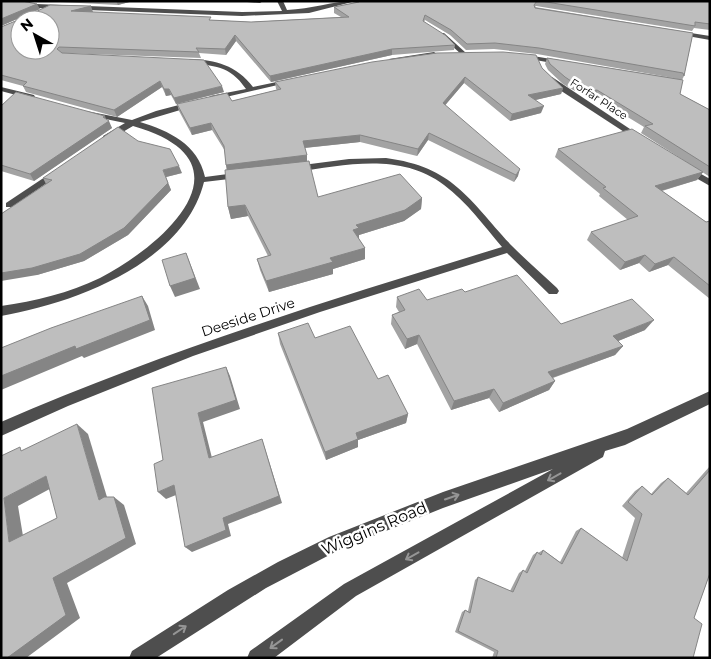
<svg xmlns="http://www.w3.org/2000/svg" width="711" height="659" font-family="Montserrat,sans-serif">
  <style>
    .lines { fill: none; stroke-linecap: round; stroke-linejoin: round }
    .minor { fill: #4e4e4e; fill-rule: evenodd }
    .wall { fill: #a3a3a3 }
    .shaded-wall { fill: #858585 }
    .building { fill: #bebebe; stroke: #858585; fill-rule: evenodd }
    .oneway { stroke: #959595 }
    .labels { text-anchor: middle; stroke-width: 5; stroke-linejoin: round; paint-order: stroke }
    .far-street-label { font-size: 11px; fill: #000; stroke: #fff }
    .street-label { font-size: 14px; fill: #000; stroke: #fff }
    .near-street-label { font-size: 16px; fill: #000; stroke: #fff }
  </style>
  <rect width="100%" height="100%" fill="#fff"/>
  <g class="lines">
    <!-- minor -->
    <g class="minor">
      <path d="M1,1l35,3 206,8 40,-1 -5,-10h6l4,9c24,-1 46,-9 69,-9l-47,12 -67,3 -206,-8z"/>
      <path d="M235,1h28l-3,2z"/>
      <path d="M678,31l32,5v4l-34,-6z"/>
      <path d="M440,33h4l22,20v2h-4l-22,-20z"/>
      <path d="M434,52l3,2 -1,1 -44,6 -3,-2z"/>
      <path d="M521,54l42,7 3,2 -3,2 -44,-8v-2z"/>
      <path d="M190,59c26,1 46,6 63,28l38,-8 4,2 -82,19 -4,-2 1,-2 36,-7c-17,-25 -32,-22 -58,-27l-1,-1z"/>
      <path d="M546,77h6l93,62 -7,2 -92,-60z"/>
      <path d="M1,87l33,8 1,2 -4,2 -30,-8z"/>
      <path d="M194,101h3v4l-57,17c29,9 58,22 65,55l38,-5 3,1v4l-42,5c-20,81 -129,121 -203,134v-10c34,-5 68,-13 99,-28 67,-35 156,-117 33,-152l-24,14h-6v-4l22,-13 -39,-8v-4l46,9 24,-9z"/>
      <path d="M386,158c68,9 83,42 126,88 14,14 30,28 45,42l2,3 -2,3h-8l-42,-41 -187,59 -127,44 -125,50 -67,30v-14c163,-71 331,-123 501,-175 -18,-21 -35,-45 -58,-62 -43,-33 -99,-20 -149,-13l-5,-3 5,-3 54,-7z"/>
      <path d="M685,165l25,14v7l-28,-16v-4z"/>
      <path d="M57,169l5,3 -2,2 -48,33h-6v-4z"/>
      <path d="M710,391v13l-85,41 -20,6 -2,6 -247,139 -82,62h-27l3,-7 94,-67 209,-115 -110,39 -102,41 -75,39 -110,70h-27l3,-7 96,-61 50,-28 51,-25 114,-45 184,-63z"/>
    </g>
  </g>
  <!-- wall -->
  <g class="wall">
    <path d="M1,1l39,8 -17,7 70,-4h-2l121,8 39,2 90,-5 -7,-4v-6l23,-5v-1h353v29l-16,-2 -2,3 -156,-25 -1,1 158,26 -9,43 -2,4 -2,14 30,16v67l-69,-44 3,-6 -49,-30 -5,1 -12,-8 -3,1 -12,-7 -15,-14 -3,-6 2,-6 132,21 -142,-25 -43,-5 -28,1 -16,-15 -25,-15 -1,2 31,23 -1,5 -62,5 -121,27 -35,-41 -10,14 -27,-2 2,5 -139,-5 162,39 -48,12 -5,-9 -5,1 -4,-9 -45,30 -91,-25 -3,-6 -22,-6v-53l17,-7 1,-2 -18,8z"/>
    <path d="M41,1h92l-15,4z"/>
    <path d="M542,68l21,20 -2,6 -26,6 6,13 -31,8 -46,-38 -19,22 73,71 -4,6 -86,-42 -11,16 -57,-14 -55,6 2,13 11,36 104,1 -1,11 -17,12 -45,14v4l6,9v11l-32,10v5l-64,18 -9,-22 -3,-11 11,-3 -20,-40 -17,3 -3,-12 -1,-37 -2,-19 -13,-21 -20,5 -13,-24 -2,-7 55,-3 45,-11 -1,-1 -1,-7z"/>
    <path d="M1,106l105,13 6,9 -78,53 -33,-10z"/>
    <path d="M558,149l145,23 -6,8 -35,11 44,31 4,-1v78l-42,-34 -19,7 -10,-9 -19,7 -33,-30 4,-8 37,-12 -29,-24 1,-2 -45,-37z"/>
    <path d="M182,173l-16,4 5,13 -43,45 -44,26 -47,14 9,-91 -3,-6z"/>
    <path d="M465,292l96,32 84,6 -27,11 5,5 -8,9 -62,23 2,3 -6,9 -50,22 -10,-14 -38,12 -34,-66 -12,5 -14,-25 1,-9 7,-3 -3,-5 1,-10 30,3z"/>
    <path d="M278,333l100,46 30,35 -2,9 -48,17v7l-32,13 -46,-116z"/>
    <path d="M710,466v107l-16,45 -1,40h-201l2,-6 -39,-20 7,-20 3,-2 3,1 7,-31 3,-3 32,14 9,-18 4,-3 2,1 8,-16 4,-3 1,1 5,-3 17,12 16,-31 5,-3 41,30 13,-40 -13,-12 13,-15 7,-5 9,8 10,-11 7,-5 18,15z"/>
  </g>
  <!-- shaded-wall -->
  <g class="shaded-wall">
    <path d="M116,1h17l-15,4z"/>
    <path d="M37,4l3,5 -39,17v-7z"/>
    <path d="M91,6l2,6 -20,5 -2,-6z"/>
    <path d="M235,35l1,6 -10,14 -1,-6z"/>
    <path d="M392,49v6l-121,27 -1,-6z"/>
    <path d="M465,77l-1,6 -22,26 1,-6z"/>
    <path d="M160,81l2,6 -45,30 -3,-7z"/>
    <path d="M580,84l-2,6 -3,1 2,-6z"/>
    <path d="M222,86l2,6 -48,12 -2,-6z"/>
    <path d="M563,88l-2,6 -34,8 1,-7z"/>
    <path d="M164,89h5l2,6 -5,1z"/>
    <path d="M597,90l-2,7 -5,1 2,-7z"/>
    <path d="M544,106l-3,7 -31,8 2,-7z"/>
    <path d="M105,116l2,6 2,-1 3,7 -78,53 -4,-7z"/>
    <path d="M211,123l1,7 -20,5 -2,-7z"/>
    <path d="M429,133l-1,7 -11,16 1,-7z"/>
    <path d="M360,135v7l-57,6v-7z"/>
    <path d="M307,155v7l-80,10 -1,-7z"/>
    <path d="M179,166l3,7 -16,4 -3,-7z"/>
    <path d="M520,169l-2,7 -4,6 2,-7z"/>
    <path d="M703,172l-6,8 -47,14 5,-8z"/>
    <path d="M168,183l3,7 -43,45 -44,26 -47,14 -36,6v-8z"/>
    <path d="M422,198l-1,11 -17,12 -45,14v4l-6,-9 3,-5z"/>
    <path d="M245,205l3,11 -17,3 -3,-12z"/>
    <path d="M365,248v11l-32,10v5l-64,18 -3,-11 64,-23z"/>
    <path d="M186,253l14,36 -25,8 -5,-11z"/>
    <path d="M645,255l-6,8 -19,7 5,-8z"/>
    <path d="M674,257l-6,8 -19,7 6,-8z"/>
    <path d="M142,296l6,10 7,24 -71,28 -2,-2 -81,34v-14z"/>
    <path d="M654,320l-9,10 -39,16 7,-10z"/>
    <path d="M419,335l-2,9 -12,5 2,-10z"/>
    <path d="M623,346l-8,9 -72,26 5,-9z"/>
    <path d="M226,367l4,9 10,33 -37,13 11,44 -5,-8 -11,-45z"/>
    <path d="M555,381l-6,9 -50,22 4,-9z"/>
    <path d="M494,389l-5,9 -38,12 3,-9z"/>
    <path d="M408,414l-2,9 -48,17v7l-32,13 -1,-8 31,-19z"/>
    <path d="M77,424l11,10 22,73 -11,-7z"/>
    <path d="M262,439l20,64 -54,21 3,12 -39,16 -7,-5 38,-29z"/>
    <path d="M46,476l13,8 -41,22 7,42 -16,-6 -5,-44z"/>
    <path d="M174,485l7,8 -15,6 -8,-7z"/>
    <path d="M114,497l10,8 12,39 -69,39 13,35 -54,40h-19l46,-80z"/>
  </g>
  <!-- building -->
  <g class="building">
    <path d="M1,1h21l15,3 -36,15z"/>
    <path d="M359,1h178l-3,4 1,3 158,25 -9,43 -1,-3 -144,-25 -44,-5 -28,1 -16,-14 -26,-15 -2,6 22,14 10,10 -63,4 -122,27 -35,-41 -10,14 -29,-1 3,4 -140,-5 -2,2 5,4 142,7 18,26 -48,12 -5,-9h-5l-4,-8 -46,29 -91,-24 4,-4 -26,-7v-48l17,-7 1,-4h8l23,-11 41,1 -20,5 140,6 -2,3 42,2 98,-5 -15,-10 25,-5zM20,20h30v30h-30z"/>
    <path d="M540,1h170v23l-15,-2v4z"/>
    <path d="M503,52l33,3 6,13 21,20 -35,7 16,11 -32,8 -47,-37 -22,26 77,66 -4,6 -87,-42 -11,16 -58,-14 -57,6 4,14 -81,10 -2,-19 -13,-23 -21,5 -13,-24 50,-11 5,8 49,-12 -6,-7 97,-20 65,-9z"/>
    <path d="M547,58l136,22 -3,14 30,16v57l-65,-41 8,-2 -56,-34 -5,1 -12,-7 -3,1 -12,-8 -15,-13z"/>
    <path d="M16,92l89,24 -2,1 6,4 -79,53 -29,-9v-59z"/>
    <path d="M118,127l20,14 32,8 9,17 -16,4 5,13 -44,45 -44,26 -48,14 -31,5v-59l51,-34 -9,-2z"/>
    <path d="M632,129l71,43 -48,14 51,36 4,-1v65l-36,-29 -19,7 -10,-9 -20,7 -34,-30 47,-16 -35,-28 3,-1 -48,-38z"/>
    <path d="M309,161l9,36 82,-23 22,24 -17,12 -49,15 3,3 -6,2 12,18 -35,10 3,4 -67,19 -9,-22 14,-4 -26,-50 -17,2 -3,-37z"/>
    <path d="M186,253l9,25 -25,8 -8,-26z"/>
    <path d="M517,275l44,49 71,-25 22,21 -41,16 10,10 -75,26 7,9 -52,22 -9,-14 -40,12 -35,-66 -12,4 -15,-24 13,-5 -8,-13 22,-8 8,11 35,-11 3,3z"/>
    <path d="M142,296l8,24 -74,29 -1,-3 -74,30v-28l50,-20z"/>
    <path d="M308,323l7,15 35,-12 28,53 10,-4 20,39 -52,19 2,6 -33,13 -47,-119z"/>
    <path d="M226,367l10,33 -38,13 11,45 53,-19 17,57 -56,22 3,12 -41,17 -11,-62 -16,7 -4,-28 9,-4 -11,-72z"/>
    <path d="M77,424l22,76 5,-3h10l12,41 -73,40 13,37 -59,43h-6v-202l19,-9 1,4zM46,476l11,42 -48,24 -5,-44z"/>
    <path d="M710,470v103l-16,45 8,6 -9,34h-197l2,-7 -40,-20 7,-21 5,3 8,-36 35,15 10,-22 4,3 10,-21 4,3 2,-5 19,14 19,-36 46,33 15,-47 -14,-12 14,-16 10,9 16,-17 20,17z"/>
  </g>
  <!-- one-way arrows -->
  <defs><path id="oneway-shaft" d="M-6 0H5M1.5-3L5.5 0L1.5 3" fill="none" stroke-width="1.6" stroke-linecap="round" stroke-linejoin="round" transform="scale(1.25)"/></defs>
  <g class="oneway">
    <use href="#oneway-shaft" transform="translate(554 477) rotate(151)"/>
    <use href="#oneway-shaft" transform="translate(452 497) rotate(-19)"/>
    <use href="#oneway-shaft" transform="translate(412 556) rotate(151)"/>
    <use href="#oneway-shaft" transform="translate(180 630) rotate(-34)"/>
    <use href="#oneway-shaft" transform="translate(276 644) rotate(144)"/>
  </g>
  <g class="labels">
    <!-- far-street labels -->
    <g class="far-street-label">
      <text transform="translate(599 99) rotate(33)" y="4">Forfar Place</text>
    </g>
    <!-- street labels -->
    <g class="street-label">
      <text transform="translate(248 317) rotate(-18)" y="5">Deeside Drive</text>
    </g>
    <!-- near-street labels -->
    <g class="near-street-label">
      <text transform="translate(374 528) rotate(-23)" y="6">Wiggins Road</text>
    </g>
  </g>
  <!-- border -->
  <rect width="711" height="659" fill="none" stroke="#000000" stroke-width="5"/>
  <!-- north arrow -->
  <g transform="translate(35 35) rotate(321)"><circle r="24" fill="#ffffff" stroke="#999999"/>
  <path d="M0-4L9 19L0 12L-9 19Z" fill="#000000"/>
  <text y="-8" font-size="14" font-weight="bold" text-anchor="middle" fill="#000000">N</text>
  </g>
</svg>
